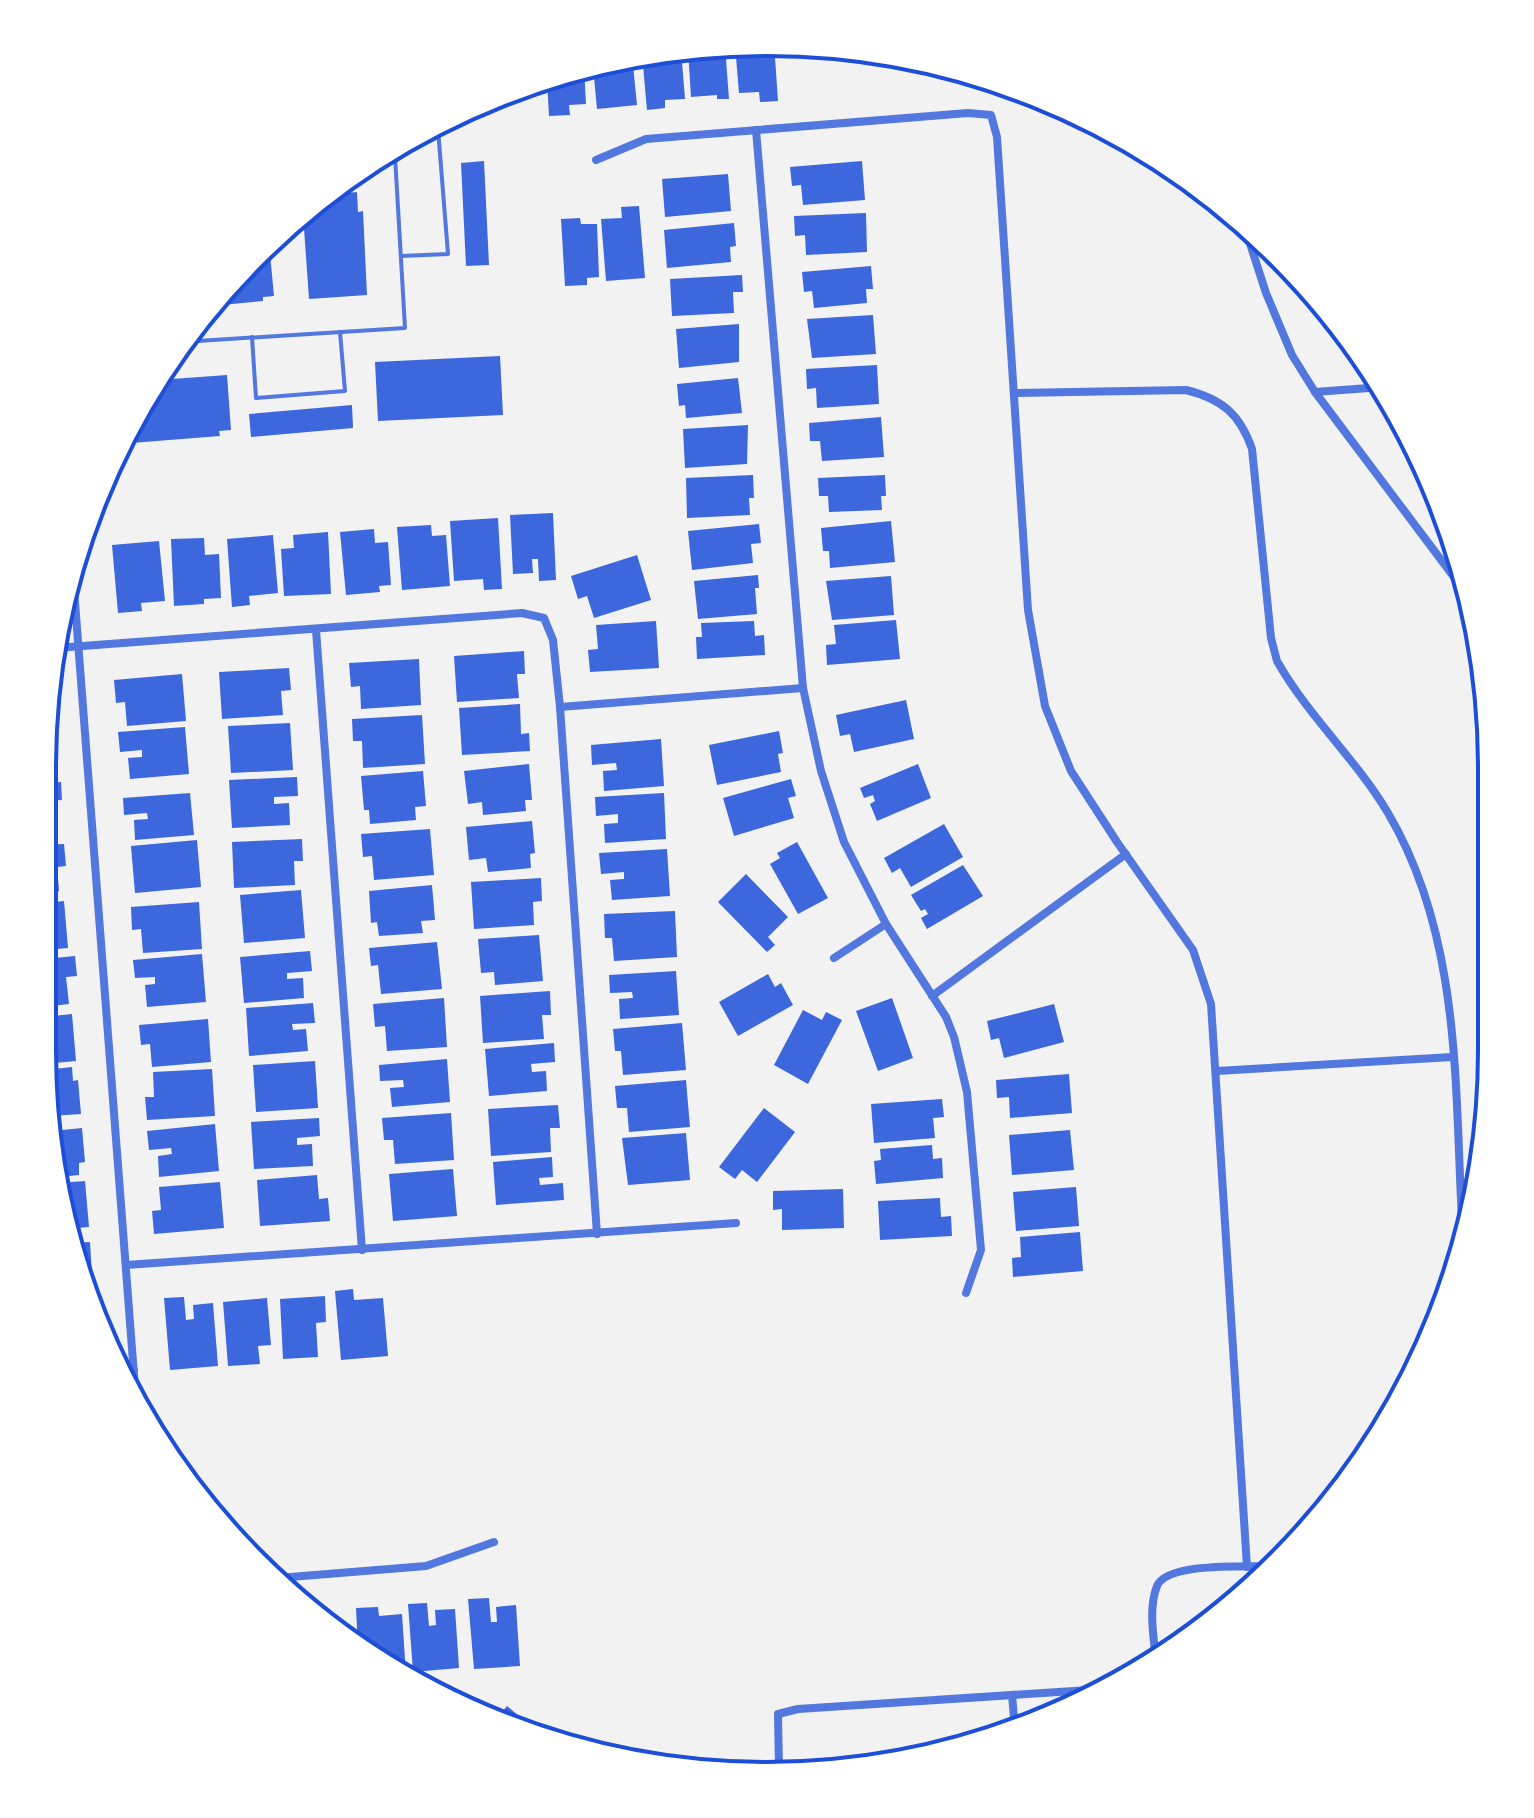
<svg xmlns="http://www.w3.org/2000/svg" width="1534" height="1818" font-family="'Space Grotesk',sans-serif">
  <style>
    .building { fill: #3d67dc }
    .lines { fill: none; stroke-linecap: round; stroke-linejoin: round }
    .service { stroke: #5277de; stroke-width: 4 }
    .minor { stroke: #5277de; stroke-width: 8 }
    .rim { fill: none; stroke: #1d4ed8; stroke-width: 4 }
  </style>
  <rect width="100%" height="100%" fill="#f2f2f2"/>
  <!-- building -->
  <g class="building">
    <path d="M774,43l4,58 -18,1 -1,-10 -20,1 -4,-48z"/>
    <path d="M725,46l4,53h-12v-4l-26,2 -3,-47z"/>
    <path d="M681,50l4,49 -20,1v8l-18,2 -5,-56z"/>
    <path d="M632,55l5,50 -40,4 -4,-43z"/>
    <path d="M584,68l2,36 -17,1 1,10 -21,1 -2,-36z"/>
    <path d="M484,161l5,104 -23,1 -5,-103z"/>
    <path d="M862,161l3,39 -62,5 -2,-20 -9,1 -2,-19z"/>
    <path d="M728,174l3,37 -66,6 -3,-38z"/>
    <path d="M357,192l1,20 5,-1 4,84 -58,4 -6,-85 31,-20z"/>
    <path d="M639,206l6,72 -39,3 -5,-62 21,-1 -1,-11z"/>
    <path d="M866,213l1,39 -61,3 -1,-20 -10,1 -1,-20z"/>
    <path d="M580,218l1,6h16l2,53 -12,1v7l-22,1 -4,-67z"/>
    <path d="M734,223l2,23 -6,1 1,15 -64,6 -3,-38z"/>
    <path d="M269,243l5,53 -11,1v4l-52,5z"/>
    <path d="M871,266l2,23h-7l1,14 -53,5 -2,-17 -8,1 -2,-20z"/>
    <path d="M742,275l1,17h-10l1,21 -62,3 -2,-37z"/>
    <path d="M873,315l3,39 -64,4 -5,-39z"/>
    <path d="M739,324v38l-60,6 -3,-39z"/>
    <path d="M500,356l3,59 -125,6 -3,-59z"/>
    <path d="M877,365l2,39 -62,4 -1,-20 -9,1 -1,-20z"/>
    <path d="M227,375l4,55 -12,1 1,5 -101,8 39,-64z"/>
    <path d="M738,378l4,35 -56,5 -1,-13 -6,1 -2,-22z"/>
    <path d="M352,405l1,23 -102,9 -2,-23z"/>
    <path d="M881,417l3,40 -62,4 -2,-20h-10l-1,-18z"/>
    <path d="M748,425l-1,39 -62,4 -2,-39z"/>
    <path d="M753,475l1,23h-5l1,17 -63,3 -1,-40z"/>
    <path d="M885,475l1,21h-5l1,14 -53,2 -1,-16h-9l-1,-18z"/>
    <path d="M553,513l3,67 -17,1 -1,-22h-6l1,14 -20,1 -3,-59z"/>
    <path d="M498,518l4,71 -18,1 -1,-11 -29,2 -4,-60z"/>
    <path d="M891,521l4,41 -65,6 -1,-17h-6l-2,-23z"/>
    <path d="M759,524l2,19 -10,1 2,19 -61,7 -4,-39z"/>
    <path d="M431,525l1,11 14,-1 4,51 -48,4 -5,-63z"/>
    <path d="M374,529l1,14 13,-1 3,43 -12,1 1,6 -34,3 -6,-63z"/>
    <path d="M328,532l3,62 -47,2 -3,-47 13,-1 -1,-13z"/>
    <path d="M273,535l5,58 -29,3 1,9 -18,2 -5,-68z"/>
    <path d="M204,538l1,17 14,-1 2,44 -17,1v5l-30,2 -3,-67z"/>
    <path d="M159,541l6,60 -24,2 1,8 -24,2 -6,-68z"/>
    <path d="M637,555l14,45 -57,18 -7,-22 -9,3 -7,-23z"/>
    <path d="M758,575l1,13h-4l2,26 -59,5 -4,-38z"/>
    <path d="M891,576l3,39 -62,5 -6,-39z"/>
    <path d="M896,620l4,39 -73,6 -1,-20 10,-1 -2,-19z"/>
    <path d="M656,621l3,47 -69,4 -2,-22 10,-1 -2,-24z"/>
    <path d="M754,621l1,15 9,-1 1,20 -68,4 -1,-22h6l-1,-14z"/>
    <path d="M524,651l1,23h-8l2,24 -62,4 -3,-46z"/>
    <path d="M419,659l2,46 -60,4 -1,-23 -9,1 -2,-24z"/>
    <path d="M289,668l2,22 -10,1 2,24 -61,4 -3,-47z"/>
    <path d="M182,674l4,47 -59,5 -2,-24 -9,1 -2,-23z"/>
    <path d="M906,700l8,39 -60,13 -4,-18 -10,2 -4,-21z"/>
    <path d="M520,704l1,30 8,-1 1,18 -68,4 -3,-47z"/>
    <path d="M422,715l3,49 -62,4 -1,-27h-9l-1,-22z"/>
    <path d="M290,723l3,47 -62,3 -3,-47z"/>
    <path d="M185,727l4,47 -59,5 -2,-21 14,-1v-7l-22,2 -2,-20z"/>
    <path d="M779,731l4,22 -5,1 3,18 -64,13 -8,-40z"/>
    <path d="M661,739l3,47 -60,5 -1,-20 14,-1 -1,-7 -24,2 -1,-20z"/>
    <path d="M529,764l3,36h-7l1,11 -43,4 -1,-13 -14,2 -4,-33z"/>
    <path d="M918,764l13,34 -54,23 -7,-17 5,-3 -2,-6 -9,3 -4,-10z"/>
    <path d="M423,771l3,35 -11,1 1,13 -46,4 -1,-14h-5l-3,-34z"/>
    <path d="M297,777l1,19 -24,1v7l15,-1 1,22 -58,3 -3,-48z"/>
    <path d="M791,779l5,17 -8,2 6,20 -60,18 -11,-38z"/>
    <path d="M61,782l1,18 -16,1v-18z"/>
    <path d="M190,793l4,42 -59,5 -1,-20 14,-1 -1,-6 -23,2 -1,-17z"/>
    <path d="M664,793l2,46 -61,4 -1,-19 14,-1v-9l-22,2 -1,-19z"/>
    <path d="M54,809l1,20h-9v-19z"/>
    <path d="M532,821l3,32 -5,1 1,14 -43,4 -2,-14 -17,2 -3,-33z"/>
    <path d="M944,824l19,33 -52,30 -11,-19 -8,5 -8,-15z"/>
    <path d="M430,829l4,46 -60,5 -2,-24 -9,1 -2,-23z"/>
    <path d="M302,839l1,22h-9l1,24 -61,3 -2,-46z"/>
    <path d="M197,840l4,47 -66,6 -4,-47z"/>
    <path d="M797,842l31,56 -30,16 -28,-50 10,-6 -3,-5z"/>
    <path d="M64,844l2,22 -9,1 2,24 -14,1v-47z"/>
    <path d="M667,849l3,47 -58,4 -2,-20 14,-1v-7l-23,2 -2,-21z"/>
    <path d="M963,865l20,31 -56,33 -6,-11 7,-4 -3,-5 -4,2 -10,-16z"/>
    <path d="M746,874l42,43 -20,20 7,8 -8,7 -49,-50z"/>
    <path d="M541,878l1,23 -9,1 1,23 -60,4 -3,-47z"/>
    <path d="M432,885l3,35 -14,1 2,12 -44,3 -2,-14 -6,1 -2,-32z"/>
    <path d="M301,890l4,48 -61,5 -4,-48z"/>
    <path d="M64,901l4,47 -24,2v-47z"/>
    <path d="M199,902l3,47 -59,4 -2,-24 -9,1 -1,-23z"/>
    <path d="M675,911l2,46 -63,4 -2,-23h-7l-1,-24z"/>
    <path d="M539,935l4,46 -48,4 -1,-13 -13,1 -3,-34z"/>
    <path d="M437,942l5,47 -61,5 -3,-29 -7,1 -2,-18z"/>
    <path d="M310,951l2,20 -25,2v6l16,-1 1,20 -60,5 -4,-46z"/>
    <path d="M202,954l4,48 -59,5 -2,-22 10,-1v-7l-20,1 -2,-18z"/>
    <path d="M75,956l2,20 -11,1 3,27 -26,3v-48z"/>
    <path d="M676,971l3,44 -59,4 -1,-20 14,-1 -1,-6 -22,1 -1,-18z"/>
    <path d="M768,974l7,13 6,-4 12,22 -55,31 -19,-34z"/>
    <path d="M550,991l1,24h-9l2,24 -61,4 -3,-47z"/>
    <path d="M444,998l3,49 -60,4 -2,-25 -10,1 -2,-23z"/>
    <path d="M892,998l21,60 -35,13 -22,-60z"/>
    <path d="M313,1003l2,20 -23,1 1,6 13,-1 2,22 -59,5 -3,-48z"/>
    <path d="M1054,1004l10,38 -60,16 -5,-20 -8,2 -4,-19z"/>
    <path d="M803,1010l19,10 4,-8 16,8 -34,64 -34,-19z"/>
    <path d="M72,1014l4,47 -32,3 -1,-47z"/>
    <path d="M208,1019l3,43 -59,5 -2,-23 -9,1 -2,-20z"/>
    <path d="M682,1023l4,47 -63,5 -2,-24h-6l-2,-22z"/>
    <path d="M554,1043l1,19 -24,2 1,8 14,-1 1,20 -58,5 -4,-47z"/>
    <path d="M447,1059l3,43 -58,5 -2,-19 14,-1 -1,-7 -23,1 -1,-16z"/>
    <path d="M315,1061l3,47 -62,4 -3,-47z"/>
    <path d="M72,1067l1,14 5,-1 3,34 -30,2 -7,-46z"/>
    <path d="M212,1069l3,47 -68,4 -2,-23h9l-1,-25z"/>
    <path d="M1069,1074l3,39 -62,5 -1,-21 -12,1 -1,-18z"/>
    <path d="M686,1080l4,47 -61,5 -2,-24h-10l-2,-22z"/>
    <path d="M942,1099l2,18 -11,1 2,20 -61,5 -3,-39z"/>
    <path d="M558,1105l2,23h-10l1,24 -60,4 -3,-47z"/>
    <path d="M764,1108l31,24 -38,50 -15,-12 -7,9 -16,-12z"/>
    <path d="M451,1113l3,47 -59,4 -2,-24h-9l-2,-22z"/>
    <path d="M319,1118l1,18 -23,2v7l15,-1 1,22 -59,3 -3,-47z"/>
    <path d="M215,1124l4,47 -60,6 -1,-21 14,-2 -1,-6 -22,2 -2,-19z"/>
    <path d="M82,1128l3,34 -6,1v12l-20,2 -7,-46z"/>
    <path d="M1070,1130l4,40 -62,5 -3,-40z"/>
    <path d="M686,1133l4,47 -62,5 -6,-47z"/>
    <path d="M932,1145l1,14 9,-1 1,20 -67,6 -2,-23 7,-1 -1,-11z"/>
    <path d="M552,1157l1,20 -14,1 1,7 23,-2 1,17 -68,5 -3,-43z"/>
    <path d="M453,1169l4,47 -64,5 -4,-47z"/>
    <path d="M317,1175l2,24 9,-1 2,23 -70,5 -3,-46z"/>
    <path d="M85,1181l4,46 -24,2 -6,-46z"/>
    <path d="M220,1182l4,46 -70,6 -2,-23 9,-1 -2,-23z"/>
    <path d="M1076,1187l3,39 -63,5 -3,-39z"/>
    <path d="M843,1189l1,39 -62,2v-21l-9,1v-19z"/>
    <path d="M940,1198l1,19 10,-1 1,20 -72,4 -2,-39z"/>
    <path d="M1080,1232l3,39 -70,6 -1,-19 9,-1 -1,-20z"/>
    <path d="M90,1242l3,47h-7l-17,-46z"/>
    <path d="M353,1289l1,11 29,-2 5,58 -47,4 -6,-69z"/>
    <path d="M96,1294l1,24 -9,-23z"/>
    <path d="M325,1296l1,26 -10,1 2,34 -35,2 -3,-60z"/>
    <path d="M184,1297l2,23 8,-1 -1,-14 20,-2 5,63 -48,4 -6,-72z"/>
    <path d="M267,1298l4,47 -13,1 2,18 -32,2 -5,-64z"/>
    <path d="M489,1598l2,24h6l-1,-15 20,-2 4,61 -46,3 -6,-70z"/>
    <path d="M427,1603l2,23 7,-1 -1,-15 20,-1 4,59 -46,4 -5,-68z"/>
    <path d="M378,1607l1,9 23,-2 4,60 -48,-25 -2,-41z"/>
    <path d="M507,1706l31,26 -1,1 -43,-11z"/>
  </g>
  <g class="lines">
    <!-- service -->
    <g class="service">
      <path d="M401,256l47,-2 -10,-125"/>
      <path d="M252,337l4,61 89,-7 -5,-59"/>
      <path d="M182,342l223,-14 -10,-172"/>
    </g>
    <!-- minor -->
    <g class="minor">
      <path d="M756,130l47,558 18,83 23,71 42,82 60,93 8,20 13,55 14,158 -15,43"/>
      <path d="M596,160l50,-21 322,-26 23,2 6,22 31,473 17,96 26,65 46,71 76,108 18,54 36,563"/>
      <path d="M1244,225l22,68 26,62 23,37 154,205"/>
      <path d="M1315,392l67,-5"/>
      <path d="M1014,393l172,-3c36,9 54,24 66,59l19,189 6,23c31,55 79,98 111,152 76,129 66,282 75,426"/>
      <path d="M74,589l62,812"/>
      <path d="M316,630l46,620"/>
      <path d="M56,648l466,-35 22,5 9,22 7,67 37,527"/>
      <path d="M560,707l243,-19"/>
      <path d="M834,958l52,-34"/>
      <path d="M932,996l194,-142"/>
      <path d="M1217,1071l235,-14"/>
      <path d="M126,1265l610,-42"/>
      <path d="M117,1371l17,-1"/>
      <path d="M278,1578l148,-12 68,-24"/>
      <path d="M1156,1661c-2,-23 -8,-52 1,-75 10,-24 88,-19 113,-20"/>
      <path d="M1012,1695l3,34"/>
      <path d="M779,1770l-1,-56 20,-5 306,-20"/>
    </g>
  </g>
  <!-- crop -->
  <path d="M0 0H1534V1818H0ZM767 56H767A711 711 0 0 1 1478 767V1051A711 711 0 0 1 767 1762H767A711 711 0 0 1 56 1051V767A711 711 0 0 1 767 56Z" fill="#fff" fill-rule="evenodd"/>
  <path class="rim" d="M767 56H767A711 711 0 0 1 1478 767V1051A711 711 0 0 1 767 1762H767A711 711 0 0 1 56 1051V767A711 711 0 0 1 767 56Z"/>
</svg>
